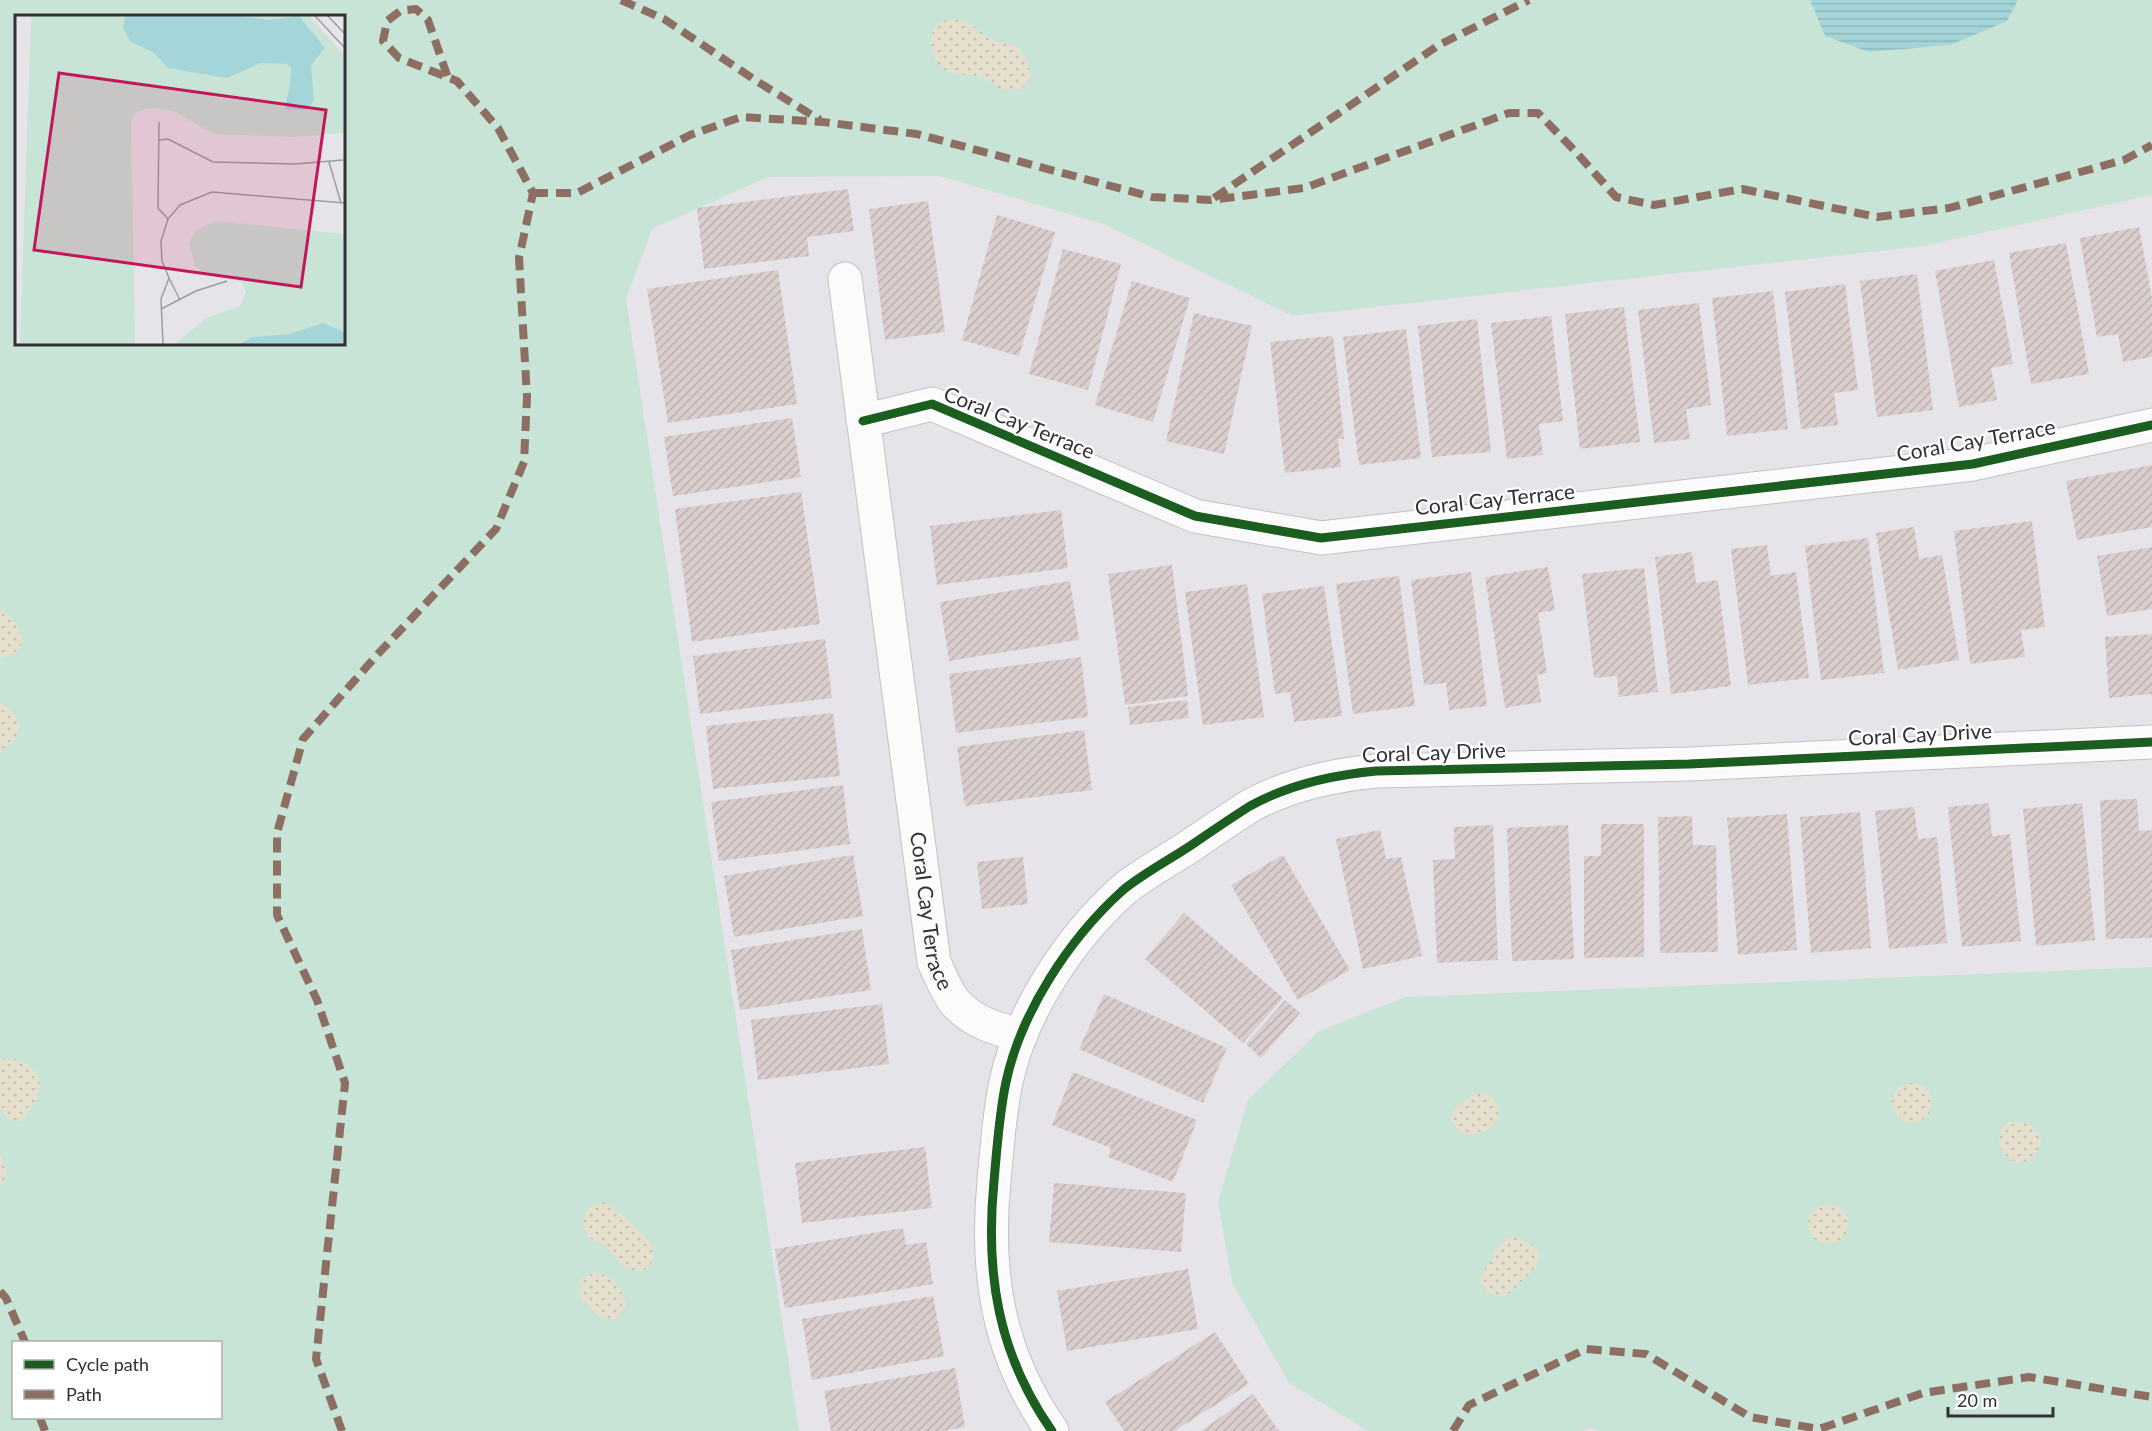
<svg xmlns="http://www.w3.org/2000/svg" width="2152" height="1431" font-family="Lato,sans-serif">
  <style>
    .green { fill: #c8e4d7; fill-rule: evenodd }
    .sand { fill: url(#sand-dots) }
    .water { fill: url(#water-rules) }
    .building { fill: url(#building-hatch) }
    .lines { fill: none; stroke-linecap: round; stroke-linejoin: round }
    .street-casing { stroke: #c3c1c5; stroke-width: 35 }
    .street { stroke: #fbfbfc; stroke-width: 33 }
    .quiet { stroke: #8d6e63; stroke-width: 8; stroke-dasharray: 15 8; stroke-linecap: butt }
    .cycleway-casing { stroke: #fff; stroke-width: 13 }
    .cycleway { stroke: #1b5e20; stroke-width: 9 }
    .labels { text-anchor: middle; stroke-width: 4.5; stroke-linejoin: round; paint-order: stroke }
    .street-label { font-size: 21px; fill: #323034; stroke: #fff }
    .inset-road { fill: none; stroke: #9f9ca1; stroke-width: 1.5 }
    .view { fill: #c2185b; fill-opacity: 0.15; stroke: #c2185b; stroke-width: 3 }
    .inset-edge { fill: none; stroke: #323034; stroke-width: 3 }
  </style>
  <defs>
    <pattern id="sand-dots" width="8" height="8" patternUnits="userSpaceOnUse" patternTransform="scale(1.5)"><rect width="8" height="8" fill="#e5dfcd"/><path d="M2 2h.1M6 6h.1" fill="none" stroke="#c5c0b1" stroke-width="1.8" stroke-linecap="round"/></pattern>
    <pattern id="water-rules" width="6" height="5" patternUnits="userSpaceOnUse" patternTransform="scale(1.5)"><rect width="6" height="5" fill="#a4d5d9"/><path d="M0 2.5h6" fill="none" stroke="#8eb7bb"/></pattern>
    <pattern id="building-hatch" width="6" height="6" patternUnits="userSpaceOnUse" patternTransform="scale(1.5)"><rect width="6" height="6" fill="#dacdcd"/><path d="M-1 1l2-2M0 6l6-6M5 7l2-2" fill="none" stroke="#bcb0b1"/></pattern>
  </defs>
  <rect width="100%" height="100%" fill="#e7e4e9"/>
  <!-- green -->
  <g class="green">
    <path d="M0,0h2152v195l-228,51 -631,70 -190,-92 -163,-48 -172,1 -116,52 -26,70 173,1132h-799zM16,16h328v328h-328zM14,1342h206v76h-206z"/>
    <path d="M2152,967v464h-552l-8,-3 -12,3h-212l-79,-48 -57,-101 -14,-80 30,-102 71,-69 86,-34z"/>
  </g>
  <!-- sand -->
  <g class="sand">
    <path d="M945,20c28,-1 25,5 46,19 5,3 12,3 18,5 15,4 20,19 22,33l-10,12c-29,4 -22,-7 -44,-13 -9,-2 -21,0 -29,-4 -18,-9 -18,-29 -14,-46z"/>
    <path d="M0,610h4l13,15 6,16 -8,13 -15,4z"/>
    <path d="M0,702l11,7 9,16 -7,17 -13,10z"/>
    <path d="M13,1058c38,14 31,39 7,64l-11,-2 -9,-11v-50z"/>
    <circle cx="1912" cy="1103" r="20"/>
    <path d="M1482,1092c30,9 16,51 -22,41l-9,-13 3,-11 21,-15z"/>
    <path d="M2008,1122c17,-1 28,2 33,19 -3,14 -9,21 -23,22 -19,-6 -26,-28 -10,-41z"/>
    <path d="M0,1155c6,11 11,20 0,31z"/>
    <path d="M603,1202c12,5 47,35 50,48 1,4 -1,10 -2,14l-10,8 -15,-3 -21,-23 -19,-10 -3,-18 7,-11z"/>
    <circle cx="1828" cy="1224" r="20"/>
    <path d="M1512,1236c30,10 38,20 12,43 -8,7 -15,19 -27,17 -8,-1 -13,-7 -17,-14 3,-13 13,-21 16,-34z"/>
    <path d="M594,1271c21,7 27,14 32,35l-10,13 -16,-1 -21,-22 2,-17z"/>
  </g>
  <!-- water -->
  <path class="water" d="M1810,0h208l-11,21 -57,24 -81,7 -44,-16z"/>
  <!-- building -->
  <g class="building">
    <path d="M848,189l6,42 -47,6 2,19 -105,13 -7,-61z"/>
    <path d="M928,201l17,131 -60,8 -16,-131z"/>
    <path d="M997,215l58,17 -36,124 -57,-16z"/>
    <path d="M2139,227l13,71v59l-29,5 -5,-28 -21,3 -17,-99z"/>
    <path d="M2066,243l23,131 -58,10 -22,-131z"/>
    <path d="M1063,249l58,15 -33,126 -59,-16z"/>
    <path d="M1994,260l19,104 -22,4 6,32 -38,7 -24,-136z"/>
    <path d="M778,270l19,134 -129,19 -21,-134z"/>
    <path d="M1917,274l16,136 -56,7 -17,-136z"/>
    <path d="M1132,281l58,17 -37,124 -58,-17z"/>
    <path d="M1845,284l13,106 -24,3 4,32 -37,4 -16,-137z"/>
    <path d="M1773,291l15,138 -61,7 -15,-138z"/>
    <path d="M1699,303l12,102 -25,4 4,30 -36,4 -16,-133z"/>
    <path d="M1624,307l16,135 -60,7 -15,-135z"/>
    <path d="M1194,313l58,13 -28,128 -58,-13z"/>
    <path d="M1551,316l12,105 -24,3 4,31 -36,4 -16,-136z"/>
    <path d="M1477,319l14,133 -59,5 -14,-131z"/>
    <path d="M1406,329l15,129 -62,7 -16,-128z"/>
    <path d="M1333,336l11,103h-6l3,28 -56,6 -15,-131z"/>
    <path d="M792,418l9,59 -128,19 -9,-59z"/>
    <path d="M2152,465v62l-75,13 -11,-59z"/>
    <path d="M801,492l19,132 -128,18 -17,-133z"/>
    <path d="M1061,510l7,58 -131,17 -7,-59z"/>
    <path d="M2032,521l13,106 -24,3 4,27 -55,7 -16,-133z"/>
    <path d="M1914,527l5,32 23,-4 17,105 -61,10 -22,-137z"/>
    <path d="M1868,538l16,135 -63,7 -16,-134z"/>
    <path d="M1767,545l4,31 25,-4 13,106 -61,7 -17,-136z"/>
    <path d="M2152,547v62l-45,7 -10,-60z"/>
    <path d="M1692,552l4,31 22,-3 13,106 -60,8 -16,-137z"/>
    <path d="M1172,565l16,131 -63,9 -17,-131z"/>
    <path d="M1548,567l7,43 -17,3 9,60 -10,2 4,27 -36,6 -20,-131z"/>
    <path d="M1644,568l14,124 -39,5 -2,-21 -23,2 -12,-104z"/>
    <path d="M1471,572l16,134 -38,4 -3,-27 -22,2 -13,-105z"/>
    <path d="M1399,576l16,130 -62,8 -17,-130z"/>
    <path d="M1070,581l9,59 -130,21 -9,-59z"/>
    <path d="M1247,584l17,133 -61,8 -18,-133z"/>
    <path d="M1324,586l18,130 -48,6 -4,-30 -15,2 -13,-100z"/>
    <path d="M2152,634v60l-43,4 -4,-61z"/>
    <path d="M825,639l7,59 -132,16 -7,-58z"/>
    <path d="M1081,657l7,60 -132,16 -7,-59z"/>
    <path d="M1187,700l2,18 -59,7 -2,-18z"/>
    <path d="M833,713l7,63 -127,13 -7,-63z"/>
    <path d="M1084,730l8,60 -127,16 -8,-59z"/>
    <path d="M843,785l7,59 -131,17 -8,-59z"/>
    <path d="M2137,799l2,32 13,-1v108l-46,1 -6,-139z"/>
    <path d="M1989,803l3,33 18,-2 11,107 -59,6 -14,-140z"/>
    <path d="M2082,803l13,137 -59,6 -13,-137z"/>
    <path d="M1914,807l4,32 19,-2 10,106 -58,6 -14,-138z"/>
    <path d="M1860,812l11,136 -60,5 -11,-136z"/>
    <path d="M1787,814l10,136 -59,5 -11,-137z"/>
    <path d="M1692,816l1,29h23l2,107 -58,1 -2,-136z"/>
    <path d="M1601,824h43v133l-60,1v-102h17z"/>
    <path d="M1493,825l5,135 -61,3 -4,-103 22,-1 -1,-32z"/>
    <path d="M1568,825l6,134 -62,2 -5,-133z"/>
    <path d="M1380,830l6,29 15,-2 21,99 -59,13 -27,-130z"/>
    <path d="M853,855l10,61 -129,21 -10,-61z"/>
    <path d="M1283,855l67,115 -52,30 -67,-115z"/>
    <path d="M1023,857l5,47 -46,5 -5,-47z"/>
    <path d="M1184,913l99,85 -40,45 -98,-84z"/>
    <path d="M862,929l9,61 -131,20 -9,-60z"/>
    <path d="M1104,994l123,54 -24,55 -124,-54z"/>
    <path d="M1285,1000l15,13 -39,45 -15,-14z"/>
    <path d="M882,1004l7,60 -131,16 -7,-60z"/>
    <path d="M1073,1072l124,48 -24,62 -65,-25 3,-9 -59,-23z"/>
    <path d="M925,1147l7,61 -130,15 -7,-60z"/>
    <path d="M1054,1183l132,10 -5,59 -132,-10z"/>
    <path d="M903,1228l3,17 20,-3 7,42 -148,24 -10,-59z"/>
    <path d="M1188,1269l10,60 -131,22 -10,-60z"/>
    <path d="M933,1296l11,60 -132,24 -10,-61z"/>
    <path d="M1215,1332l34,52 -75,47h-50l-19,-29z"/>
    <path d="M955,1368l10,59 -21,4h-113l-7,-40z"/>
    <path d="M1253,1394l26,37h-78z"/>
  </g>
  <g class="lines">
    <!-- street casing -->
    <g class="street-casing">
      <g id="street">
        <path id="s1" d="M845,279l89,683c6,13 12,28 20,39 17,21 42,28 67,34"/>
        <path d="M863,421l69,-17 263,112 126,22 652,-74 179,-39"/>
        <path d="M1052,1431c-54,-77 -67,-157 -58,-250 3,-33 5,-66 12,-99 15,-70 63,-143 116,-191 20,-17 49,-32 71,-47 19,-13 38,-26 57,-38 38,-21 83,-31 126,-35l313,-7 463,-22"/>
      </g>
    </g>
    <!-- street -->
    <use href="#street" class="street"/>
    <!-- quiet -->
    <g class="quiet">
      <path d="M621,0l43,19 94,63 62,38"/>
      <path d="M533,193h44l113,-58 51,-18 82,5 94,12 235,63 59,3 93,-12 205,-75h29l36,37 42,47 38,8 88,-16 135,28 72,-9 175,-48 28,-15"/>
      <path d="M1214,198l225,-153 90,-45"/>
      <path d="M0,1291l6,7 19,44"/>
      <path d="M40,1418l5,13"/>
      <path d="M342,1431l-26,-72 29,-276 -28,-83 -40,-85v-82l26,-94 74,-84 119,-126 28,-67 3,-65 -8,-139 14,-65 -35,-65 -41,-47 -58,-23 -16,-17 4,-20 13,-10 16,-2 12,11 20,58"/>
      <path d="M1453,1431l16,-26 117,-56 60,5 104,63 69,12 104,-36 106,-16 123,20"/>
    </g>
    <!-- cycleway casing -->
    <g class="cycleway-casing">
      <g id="cycleway">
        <path d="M863,421l69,-17 263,112 126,22 652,-74 179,-39"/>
        <path d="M1052,1431c-54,-77 -67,-157 -58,-250 3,-33 5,-66 12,-99 15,-70 63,-143 116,-191 20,-17 49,-32 71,-47 19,-13 38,-26 57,-38 38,-21 83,-31 126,-35l313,-7 463,-22"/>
      </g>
    </g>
    <!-- cycleway -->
    <use href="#cycleway" class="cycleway"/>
  </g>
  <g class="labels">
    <!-- street labels -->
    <g class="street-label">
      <text transform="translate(1019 423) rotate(22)" y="7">Coral Cay Terrace</text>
      <text transform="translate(1976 441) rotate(-10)" y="7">Coral Cay Terrace</text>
      <text transform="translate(1495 500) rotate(-6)" y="7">Coral Cay Terrace</text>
      <text transform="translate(1920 735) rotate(-3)" y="7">Coral Cay Drive</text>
      <text transform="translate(1434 753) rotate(-2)" y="7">Coral Cay Drive</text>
      <text dy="7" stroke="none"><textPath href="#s1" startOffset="638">Coral Cay Terrace</textPath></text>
    </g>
  </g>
  <!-- overview -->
  <g transform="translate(15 15)">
    <rect width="330" height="330" fill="#e7e4e9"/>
    <path d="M16,1h278l36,40v77l-52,4 -79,-3 -41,-23 -22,-3 -15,4 -5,9 4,223h-115zM201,206l129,13v110h-170l31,-26 34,-12 6,-14 -4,-9 -10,-6 -27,-2 -10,-9 -6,-23 6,-12z" fill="#c8e4d7"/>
    <path d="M110,1h116l28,4 30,-4 26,32 -14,17 3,35 -7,10 -22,-1 5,-26 1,-15 -4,-4 -26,-1 -34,15 -59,-10 -14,-15 -24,-12 -7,-14zM308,308l21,9 1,12h-106l14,-7 37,-3z" fill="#a4d5d9"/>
    <path class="inset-road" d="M300,1l29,31M313,1l17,18M144,107l-1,86 10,11M144,125l9,-1 45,23 82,2 48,-4M314,147l12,41M154,263l11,22M146,294l35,-18 31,-10M148,329l-2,-45 8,-21 -7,-17 -1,-20 7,-22 12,-14 32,-13 133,11"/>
    <path class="view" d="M44,58l267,37 -25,177 -267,-37z"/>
    <rect width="330" height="330" class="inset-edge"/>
  </g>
  <!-- legend -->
  <rect x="12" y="1341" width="210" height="78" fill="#ffffff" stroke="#adacae" stroke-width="1.5"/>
  <rect x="24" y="1360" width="30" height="9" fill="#1b5e20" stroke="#adacae" stroke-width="1.5"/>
  <text x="66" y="1371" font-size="18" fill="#323034">Cycle path</text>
  <rect x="24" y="1390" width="30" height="9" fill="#8d6e63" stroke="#adacae" stroke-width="1.5"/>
  <text x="66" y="1401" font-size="18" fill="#323034">Path</text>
  <!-- scale -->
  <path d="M1948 1407v9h105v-9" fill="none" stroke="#323034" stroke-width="3"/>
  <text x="1957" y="1407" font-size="18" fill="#323034" stroke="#ffffff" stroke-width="4.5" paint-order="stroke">20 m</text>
</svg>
